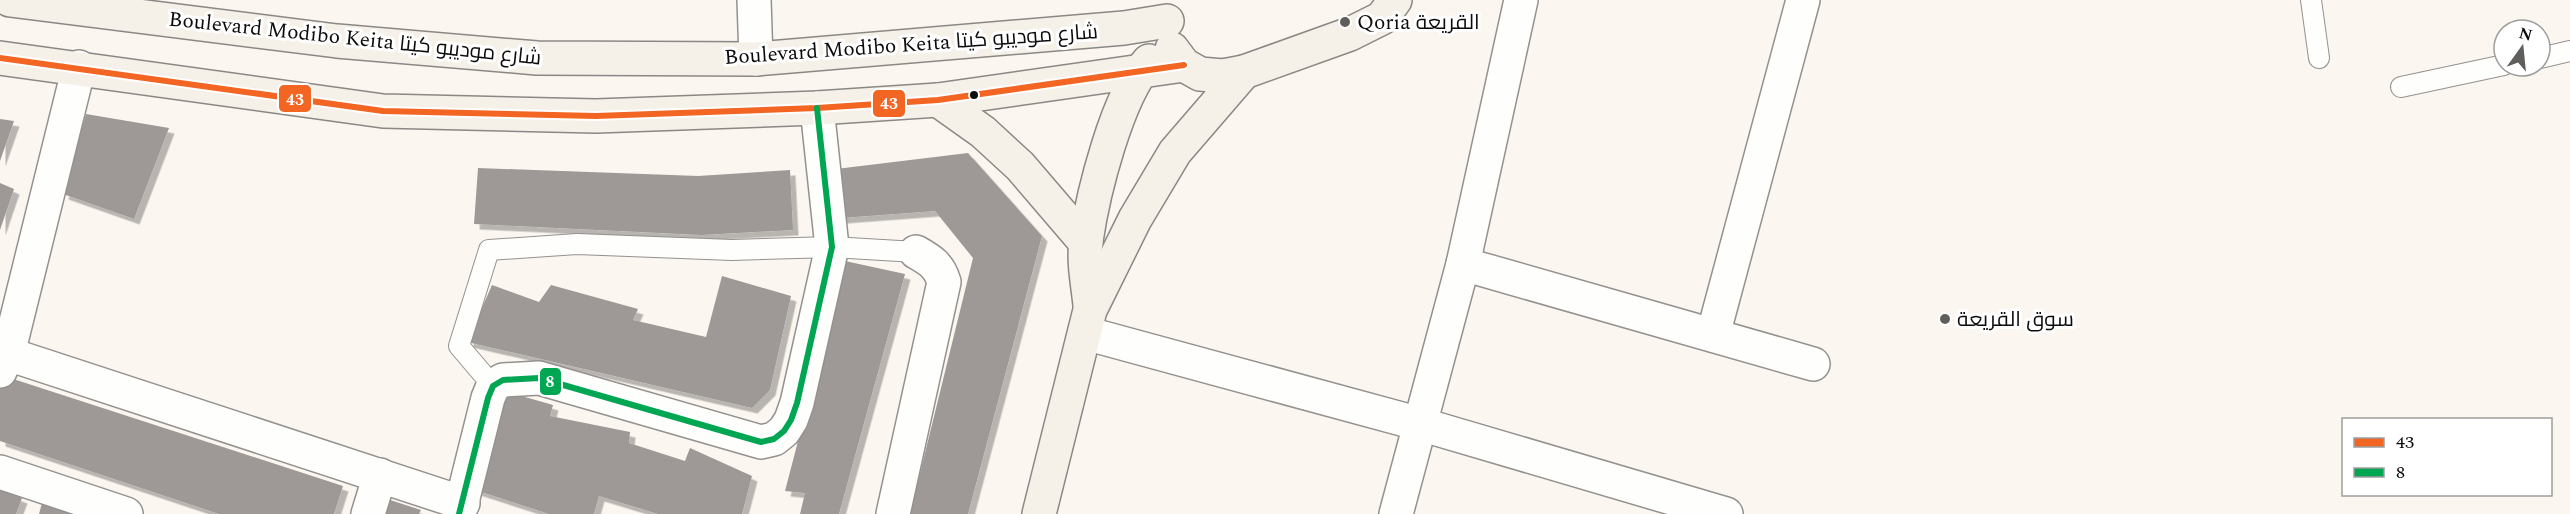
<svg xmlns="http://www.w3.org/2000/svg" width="2570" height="514" font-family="Spectral,Cairo,serif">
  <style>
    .building { fill: #9e9996; filter: url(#shadow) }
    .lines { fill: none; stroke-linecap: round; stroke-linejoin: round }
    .lane-casing { stroke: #94918f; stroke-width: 22 }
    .street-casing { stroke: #94918f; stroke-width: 36 }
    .secondary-casing { stroke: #8a8885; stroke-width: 36 }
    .lane { stroke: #fefefd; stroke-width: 20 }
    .street { stroke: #fefefd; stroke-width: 33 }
    .secondary { stroke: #f5f0e8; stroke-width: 33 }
    .bus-1-casing { stroke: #fff; stroke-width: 10 }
    .bus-2-casing { stroke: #fff; stroke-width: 10 }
    .bus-1 { stroke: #f26522; stroke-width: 6 }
    .bus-2 { stroke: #00a651; stroke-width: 6 }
    .poi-dot { fill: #605e5c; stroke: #fff; stroke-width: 2 }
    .bus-dot { fill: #0c0c0c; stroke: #fff; stroke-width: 2 }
    .labels { text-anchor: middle; stroke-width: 6; stroke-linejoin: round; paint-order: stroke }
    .poi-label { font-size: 21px; fill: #0c0c0c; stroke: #fff; text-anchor: start }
    .street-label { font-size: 21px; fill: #0c0c0c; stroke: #fff }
    .line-badge { stroke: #fff; stroke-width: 2 }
    .badge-label { font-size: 16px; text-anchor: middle; font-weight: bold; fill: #fff }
  </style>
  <defs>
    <filter id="shadow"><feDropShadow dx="5.5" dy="5.5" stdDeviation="0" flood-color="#0004"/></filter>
  </defs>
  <rect width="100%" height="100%" fill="#fbf6f0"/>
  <!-- building -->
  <g class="building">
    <path d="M86,114l83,14 -35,91 -71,-25z"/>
    <path d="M0,119l14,2 -14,40z"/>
    <path d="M968,153l74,83 -74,278h-58l63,-256 -38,-47 -94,7 -5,-49z"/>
    <path d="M478,168l220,8 92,-6 3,60 -92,5 -227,-11z"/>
    <path d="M0,183l14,6 -14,41z"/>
    <path d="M845,261l60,13 -66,240h-39l5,-21 -20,-2z"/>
    <path d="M722,276l69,20 -21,94 -18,18 -285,-66 25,-57 47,17 12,-17 87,24 -5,11 73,17z"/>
    <path d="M4,376l339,110 -9,28h-115l-219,-73v-55z"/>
    <path d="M504,391l49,14 -3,11 80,16 -1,11 56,18 5,-13 62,28 -10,38h-84l-59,-18 -5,18h-45l-77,-25z"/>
    <path d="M0,490l22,8 -6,16h-16z"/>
    <path d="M381,497l40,13 -2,4h-44z"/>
    <path d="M42,503l32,11h-35z"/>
  </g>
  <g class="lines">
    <!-- lane casing -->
    <g class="lane-casing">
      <g id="lane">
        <path d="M2311,0l8,58"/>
        <path d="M2540,58l30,-7"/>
        <path d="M2401,87l103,-22"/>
        <path d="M493,386l-34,-40 30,-96 88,-6 155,6 100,-3 84,5"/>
      </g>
    </g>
    <!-- street casing -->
    <g class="street-casing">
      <g id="street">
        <path d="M754,0l2,59"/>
        <path d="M1463,264l350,100"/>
        <path d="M1085,333l335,91 306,90"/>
        <path d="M1713,335l90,-335"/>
        <path d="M8,354l455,149"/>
        <path d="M0,371l8,-17 71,-287"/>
        <path d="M0,472l126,42"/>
        <path d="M368,514l12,-39"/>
        <path d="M459,514l29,-116 5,-12 10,-6 36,-2 222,64 13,-3 10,-8 7,-11 6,-17 35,-156 -15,-139"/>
        <path d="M893,514l51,-232c-5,-17 -14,-22 -28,-30"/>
        <path d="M1396,514l67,-250 58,-264"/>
      </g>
    </g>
    <!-- secondary casing -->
    <g class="secondary-casing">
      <g id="secondary">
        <path d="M10,0l327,41 200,17 219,1 368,-31 43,-7"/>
        <path d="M1172,49l12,16 16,9 23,2 21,-4 106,-38 32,-16 13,-18"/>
        <path d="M0,58l383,53 213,5 221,-8 121,-8 246,-35"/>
        <path d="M938,100l45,32 37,34 66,77"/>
        <path d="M1090,305c-2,-20 -7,-44 -4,-64 7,-48 31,-145 63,-180"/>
        <path d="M1039,514l51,-204 45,-91 40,-67 69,-80"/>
      </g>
    </g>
    <!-- lane -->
    <use href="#lane" class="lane"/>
    <!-- street -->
    <use href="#street" class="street"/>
    <!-- secondary -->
    <use href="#secondary" class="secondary"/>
    <!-- bus-1 casing -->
    <g class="bus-1-casing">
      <path id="bus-1" d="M0,58l383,53 213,5 221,-8 121,-8 246,-35"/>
    </g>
    <!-- bus-2 casing -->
    <g class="bus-2-casing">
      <path id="bus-2" d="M459,514l29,-116 5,-12 10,-6 36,-2 222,64 13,-3 10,-8 7,-11 6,-17 35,-156 -15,-139"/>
    </g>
    <!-- bus-1 -->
    <use href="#bus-1" class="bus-1"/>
    <!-- bus-2 -->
    <use href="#bus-2" class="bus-2"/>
  </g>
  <!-- markers -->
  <g class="poi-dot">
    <circle cx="1345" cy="22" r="6"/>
    <circle cx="1945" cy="319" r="6"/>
  </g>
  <circle class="bus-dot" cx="974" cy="95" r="5"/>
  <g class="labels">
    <!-- poi labels -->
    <g class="poi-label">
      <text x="1357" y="29">Qoria القريعة</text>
      <text x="1957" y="326">سوق القريعة</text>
    </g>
    <!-- street labels -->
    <g class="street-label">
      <text transform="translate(355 38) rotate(6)" y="7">Boulevard Modibo Keita شارع موديبو كيتا</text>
      <text transform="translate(911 44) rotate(-4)" y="7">Boulevard Modibo Keita شارع موديبو كيتا</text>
    </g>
  </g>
  <g class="line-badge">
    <rect x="278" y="84" width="34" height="29" rx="6" fill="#f26522"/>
    <rect x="872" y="89" width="34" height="29" rx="6" fill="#f26522"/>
    <rect x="539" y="367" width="23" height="29" rx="6" fill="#00a651"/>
  </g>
  <g class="badge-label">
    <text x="295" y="105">43</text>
    <text x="889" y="109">43</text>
    <text x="550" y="387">8</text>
  </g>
  <!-- legend -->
  <rect x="2342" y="418" width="210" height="78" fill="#ffffff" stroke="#9e9e9e" stroke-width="1.5"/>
  <rect x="2354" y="438" width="30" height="9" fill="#f26522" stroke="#9e9e9e" stroke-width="1.5"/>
  <text x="2396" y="448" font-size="18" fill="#0c0c0c">43</text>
  <rect x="2354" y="468" width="30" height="9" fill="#00a651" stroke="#9e9e9e" stroke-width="1.5"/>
  <text x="2396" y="478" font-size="18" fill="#0c0c0c">8</text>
  <!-- north arrow -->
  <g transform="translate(2522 48) rotate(15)"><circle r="28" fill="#ffffff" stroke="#9e9e9e" stroke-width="1.5"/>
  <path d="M0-4.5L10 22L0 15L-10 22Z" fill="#605e5c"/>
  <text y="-9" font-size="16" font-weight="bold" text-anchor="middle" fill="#0c0c0c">N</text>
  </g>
</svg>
